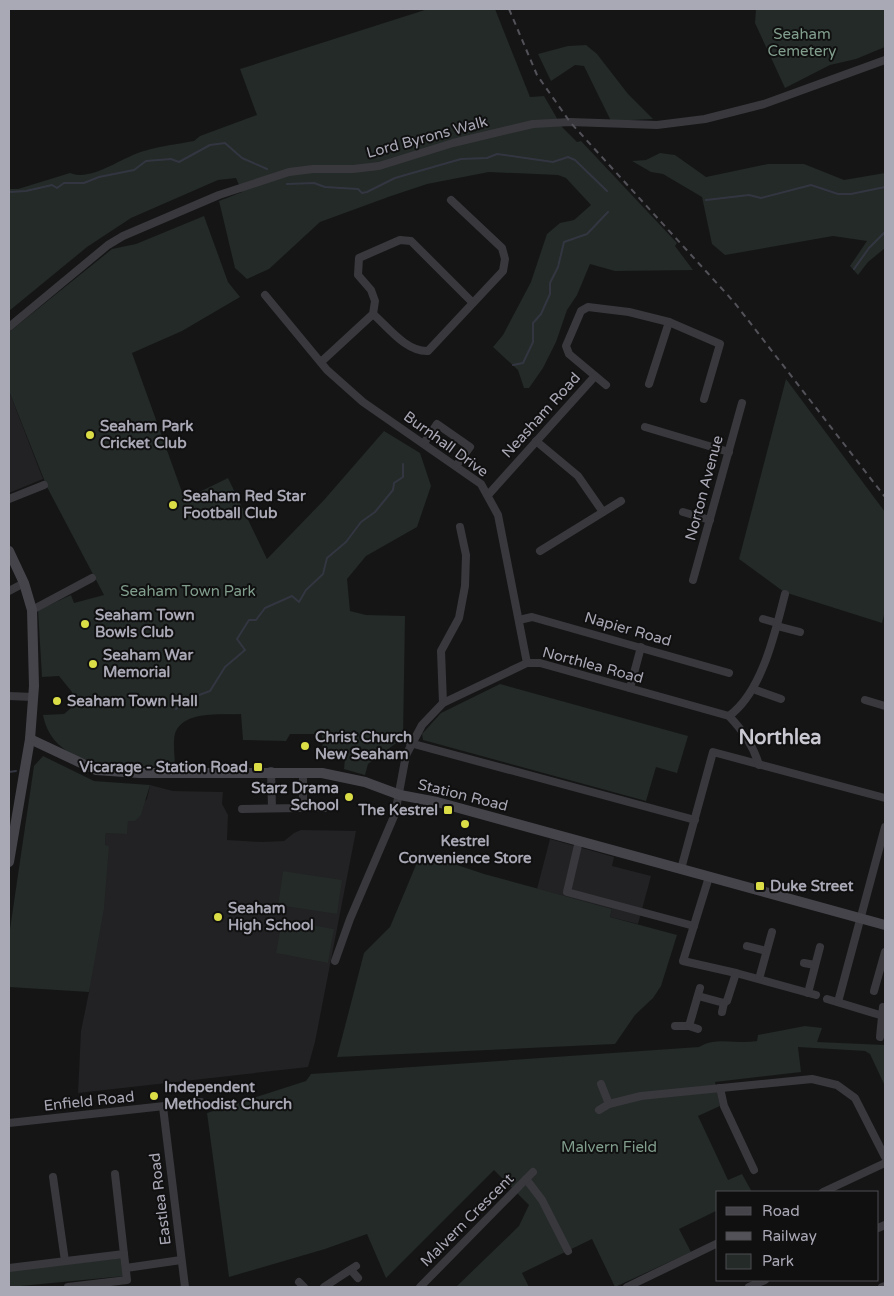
<svg xmlns="http://www.w3.org/2000/svg" width="894" height="1296" font-family="'Varela Round',sans-serif">
  <style>
    .built { fill: #222123 }
    .green { fill: #232a27 }
    .lines { fill: none; stroke-linecap: round; stroke-linejoin: round }
    .stream { stroke: #333641; stroke-width: 2 }
    .street { stroke: #39383d; stroke-width: 8 }
    .secondary { stroke: #45444a; stroke-width: 10 }
    .rail { stroke: #545259; stroke-width: 2; stroke-dasharray: 6 5; stroke-linecap: butt }
    .poi-dot { fill: #dadd46; stroke: #101011; stroke-width: 2 }
    .labels { text-anchor: middle; stroke-width: 4; stroke-linejoin: round; paint-order: stroke }
    .park-label { font-size: 15px; fill: #819e8d; stroke: #101011 }
    .street-label { font-size: 15px; fill: #a9a8b5; stroke: #101011 }
    .poi-label { font-size: 15px; font-weight: bold; fill: #a9a8b5; stroke: #101011; text-anchor: start }
    .district-label { font-size: 20px; font-weight: bold; fill: #c9c8d1; stroke: #101011 }
  </style>
  <rect width="100%" height="100%" fill="#151516"/>
  <!-- built -->
  <g class="built">
    <path d="M9,391l34,88 -34,14z"/>
    <path d="M150,785l23,6 50,1 -1,12 6,11 -1,25 35,2 22,-1 10,-8 7,-3 55,1 -41,211 -7,25 -230,26 3,-62 8,-39 17,-159 22,-13 19,-21z"/>
    <path d="M550,839l64,18 -2,9 39,10 -13,48 -28,-7 2,-8 -75,-20z"/>
  </g>
  <!-- green -->
  <g class="green">
    <path d="M428,9h67l35,88 14,-1 18,31 15,15 4,-1 96,102 -2,3 18,24 -78,1 -25,-7 -13,31 -10,15 -11,32 -13,26 -14,20h-5l-6,-18 -25,-23 10,-12 28,-53 16,-48 13,-11 14,-3 17,-15 -25,-27 -8,-3 -69,-3 -62,12 -36,12 -71,26 -51,47 -22,10 -12,-11 -16,-67 23,-9 -6,-14 -18,2 -87,38 -44,29 -78,64v-122h9l52,-16c21,9 52,-16 74,-22 16,-5 34,-7 50,-10l6,-5 57,-21 -17,-46z"/>
    <path d="M756,9h129v38l-29,12 -26,6 -45,23 -30,-65z"/>
    <path d="M586,45l11,9 31,40 25,25 -42,2 -27,-55 -9,-1 -24,16 -13,-27 30,-8z"/>
    <path d="M660,153l15,2 31,22 62,-13h36l40,16 41,-7v75l-17,14 -10,13 -8,-9 17,-25 -34,-5 -108,19 -13,-11 -10,-47 -39,-23 -12,-2 -19,-11 14,-1z"/>
    <path d="M204,216l24,66 12,15 -58,34 -50,22 50,139 5,6 41,-20 39,81 57,-59 60,-69 36,22 11,33 -14,41 -51,29 -19,23 3,32 16,4 39,1 -2,122 -35,26 -3,11 -21,-6 1,-11h-22l-1,-24h-32l-4,7 -43,-1 -2,-26c-18,1 -55,-4 -65,17 -4,8 -1,25 -1,35 -44,0 -121,7 -132,-51l21,-1 7,-6 1,-16 -13,-16 -17,1 -4,-67 33,-15 3,8 30,-8 -57,-108 -38,-96v-59l103,-83 24,-5z"/>
    <path d="M786,379l99,133v99l-3,12 -98,-31 -45,-33z"/>
    <path d="M500,684l188,52 -11,37 -21,-6 -10,34 -223,-61 -1,-6 19,-21z"/>
    <path d="M43,756l51,25 56,4 -9,30 -6,6h-7l-1,13 -21,-1 -1,12 4,1 -5,63 -15,83 -80,-5v-51l25,-170z"/>
    <path d="M421,853l63,21 128,35 -2,8 67,18 -16,51 -8,12 -18,17 -20,29 -278,13 27,-104 26,-26z"/>
    <path d="M283,871l59,9 -5,34 -59,-9z"/>
    <path d="M282,920l52,9 -6,34 -52,-10z"/>
    <path d="M805,1026l17,2 -5,14 68,3v41l-15,-32 -5,-3 -67,-4 3,25 -86,10 5,24 -22,10 30,64 14,-6 10,18h-34v18l-39,19 12,23 -76,35 -23,-48 -70,34 7,14h-73l63,-61 10,-21 -35,-35 -108,108 -19,-44 -42,15 -96,28 -22,-164 99,-32 5,-7 388,-27c19,-11 38,-2 58,-6l1,-6z"/>
    <path d="M122,1258l3,18 -115,11 -1,-16z"/>
  </g>
  <g class="lines">
    <!-- stream -->
    <g class="stream">
      <path d="M287,184l27,-1 11,4 33,2 4,4 5,-1 28,-14 66,-19 26,-1 10,-4 56,8 15,-5 7,3 32,31"/>
      <path d="M9,192l17,-1 26,-6 5,3 7,-5h20l15,-6 35,-7 12,-9 25,-2 8,3 31,-17 15,-2 17,15 25,11"/>
      <path d="M706,200l43,-5 12,3 50,-13 27,9h13l34,-7"/>
      <path d="M854,269l15,-21 16,-16"/>
      <path d="M513,365l10,-2 10,-21v-19l8,-9 9,-20v-11l8,-16 6,-25 23,-8 21,-22"/>
      <path d="M176,709l12,-10 22,-8 15,-24 20,-17 -8,-11 12,-19h7l9,-12 27,-12 7,6 7,-12 17,-16 4,-16 19,-16 15,-20 14,-10 18,-22 1,-7 9,-6v-13"/>
      <path d="M9,772l7,-1"/>
    </g>
    <!-- street -->
    <g class="street">
      <path d="M265,295l62,75 36,32 118,82 17,31 29,148"/>
      <path d="M373,314c15,13 33,38 55,37l75,-80 2,-12 -3,-11 -51,-48"/>
      <path d="M9,327l99,-82 15,-9 96,-41 70,-23 24,-3h40l26,-3 74,-23 80,-19 37,-2 87,3 48,-6 59,-15 121,-44"/>
      <path d="M321,362l52,-48 2,-13 -4,-11 -13,-15 1,-17 41,-18 11,1 62,62"/>
      <path d="M649,384l20,-62"/>
      <path d="M606,385l-37,-31 -3,-8 15,-35 7,-4 41,5 40,10 51,22 -16,55"/>
      <path d="M645,427l84,25"/>
      <path d="M536,441l42,35 25,36"/>
      <path d="M424,443l13,-19 33,23 -14,19"/>
      <path d="M488,495l107,-119"/>
      <path d="M9,499l35,-14"/>
      <path d="M683,512l27,8"/>
      <path d="M540,551l81,-50"/>
      <path d="M693,580l49,-177"/>
      <path d="M9,591l15,-8"/>
      <path d="M32,610l60,-32"/>
      <path d="M763,619l14,4"/>
      <path d="M519,620l13,-3 197,56"/>
      <path d="M777,626l23,6"/>
      <path d="M630,688l11,-41"/>
      <path d="M753,689l28,10"/>
      <path d="M9,696l24,1"/>
      <path d="M865,700l20,6"/>
      <path d="M443,703l-2,-52 18,-33 6,-32 1,-31 -6,-28"/>
      <path d="M729,716c33,-24 46,-83 56,-122"/>
      <path d="M410,743l285,77"/>
      <path d="M271,771l1,37"/>
      <path d="M303,779v27l21,2"/>
      <path d="M242,809l58,-1 3,-2"/>
      <path d="M579,841l-12,51 127,34"/>
      <path d="M681,869l32,-117 172,46"/>
      <path d="M709,877l-26,84 53,12 80,22"/>
      <path d="M747,946l19,5"/>
      <path d="M335,961l15,-42 45,-105 11,-59 16,-30 21,-22 84,-40h13l189,53c14,15 24,29 30,49"/>
      <path d="M804,963l11,2"/>
      <path d="M759,979l13,-47"/>
      <path d="M874,991l11,-39"/>
      <path d="M808,993l12,-46"/>
      <path d="M698,996l26,7 3,-2 9,-28"/>
      <path d="M827,999l53,16"/>
      <path d="M838,1002l47,-175"/>
      <path d="M722,1012l2,-9"/>
      <path d="M675,1026h14l9,3"/>
      <path d="M689,1026l11,-38"/>
      <path d="M880,1037l3,-30"/>
      <path d="M601,1084l8,20"/>
      <path d="M720,1088l4,18 30,64"/>
      <path d="M163,1107l22,180"/>
      <path d="M599,1110l10,-6 32,-8 171,-17 25,6 18,13 30,59"/>
      <path d="M9,1123l192,-21"/>
      <path d="M115,1174l9,80"/>
      <path d="M53,1177l12,84"/>
      <path d="M526,1179l16,21 26,51"/>
      <path d="M823,1192l62,-29"/>
      <path d="M878,1228l7,-3"/>
      <path d="M9,1268l115,-14 3,26 -59,7"/>
      <path d="M126,1268l55,-8"/>
      <path d="M351,1270l7,8"/>
      <path d="M299,1282l5,5"/>
      <path d="M324,1287l32,-21"/>
      <path d="M420,1287l113,-115"/>
      <path d="M627,1287l91,-44"/>
      <path d="M749,1287l16,-7"/>
      <path d="M882,1287l3,-1"/>
    </g>
    <!-- secondary -->
    <g class="secondary">
      <path d="M9,551l15,32 8,27 2,76 -4,53 -21,123"/>
      <path d="M30,739l66,31 43,3h183l43,9 35,13 37,7 448,123"/>
    </g>
    <!-- rail -->
    <path class="rail" d="M509,9l28,66 33,47 164,180 151,195"/>
  </g>
  <!-- markers -->
  <g class="poi-dot">
    <circle cx="90" cy="435" r="5"/>
    <circle cx="173" cy="505" r="5"/>
    <circle cx="85" cy="624" r="5"/>
    <circle cx="93" cy="664" r="5"/>
    <circle cx="57" cy="701" r="5"/>
    <circle cx="305" cy="746" r="5"/>
    <rect x="253" y="762" width="10" height="10" rx="2.5"/>
    <circle cx="349" cy="797" r="5"/>
    <rect x="443" y="805" width="10" height="10" rx="2.5"/>
    <circle cx="465" cy="824" r="5"/>
    <rect x="755" y="881" width="10" height="10" rx="2.5"/>
    <circle cx="218" cy="917" r="5"/>
    <circle cx="154" cy="1096" r="5"/>
  </g>
  <g class="labels">
    <!-- park labels -->
    <g class="park-label">
      <text x="802" y="39">Seaham<tspan x="802" dy="17">Cemetery</tspan></text>
      <text x="188" y="596">Seaham Town Park</text>
      <text x="609" y="1152">Malvern Field</text>
    </g>
    <!-- street labels -->
    <g class="street-label">
      <text transform="translate(427 137) rotate(-15)" y="5">Lord Byrons Walk</text>
      <text transform="translate(541 415) rotate(-48)" y="5">Neasham Road</text>
      <text transform="translate(446 444) rotate(36)" y="5">Burnhall Drive</text>
      <text transform="translate(704 488) rotate(-75)" y="5">Norton Avenue</text>
      <text transform="translate(628 629) rotate(16)" y="5">Napier Road</text>
      <text transform="translate(593 665) rotate(15)" y="5">Northlea Road</text>
      <text transform="translate(463 795) rotate(14)" y="5">Station Road</text>
      <text transform="translate(89 1101) rotate(-6)" y="5">Enfield Road</text>
      <text transform="translate(160 1199) rotate(-97)" y="5">Eastlea Road</text>
      <text transform="translate(467 1220) rotate(-45)" y="5">Malvern Crescent</text>
    </g>
    <!-- poi labels -->
    <g class="poi-label">
      <text x="100" y="431">Seaham Park<tspan x="100" dy="17">Cricket Club</tspan></text>
      <text x="183" y="501">Seaham Red Star<tspan x="183" dy="17">Football Club</tspan></text>
      <text x="95" y="620">Seaham Town<tspan x="95" dy="17">Bowls Club</tspan></text>
      <text x="103" y="660">Seaham War<tspan x="103" dy="17">Memorial</tspan></text>
      <text x="67" y="706">Seaham Town Hall</text>
      <text x="315" y="742">Christ Church<tspan x="315" dy="17">New Seaham</tspan></text>
      <text x="248" y="772" text-anchor="end">Vicarage - Station Road</text>
      <text x="339" y="793" text-anchor="end">Starz Drama<tspan x="339" dy="17">School</tspan></text>
      <text x="438" y="815" text-anchor="end">The Kestrel</text>
      <text x="465" y="846" text-anchor="middle">Kestrel<tspan x="465" dy="17">Convenience Store</tspan></text>
      <text x="770" y="891">Duke Street</text>
      <text x="228" y="913">Seaham<tspan x="228" dy="17">High School</tspan></text>
      <text x="164" y="1092">Independent<tspan x="164" dy="17">Methodist Church</tspan></text>
    </g>
    <!-- district labels -->
    <g class="district-label">
      <text x="780" y="744">Northlea</text>
    </g>
  </g>
  <!-- border -->
  <rect width="894" height="1296" fill="none" stroke="#a9a8b5" stroke-width="20"/>
  <!-- legend -->
  <rect x="716" y="1191" width="162" height="90" fill="#101011" stroke="#4d4d53"/>
  <rect x="726" y="1207" width="25" height="8" fill="#45444a" stroke="#4d4d53"/>
  <text x="762" y="1216" font-size="15" fill="#a9a8b5">Road</text>
  <rect x="726" y="1232" width="25" height="8" fill="#545259" stroke="#4d4d53"/>
  <text x="762" y="1241" font-size="15" fill="#a9a8b5">Railway</text>
  <rect x="726" y="1254" width="25" height="15" fill="#232a27" stroke="#4d4d53"/>
  <text x="762" y="1266" font-size="15" fill="#a9a8b5">Park</text>
</svg>
